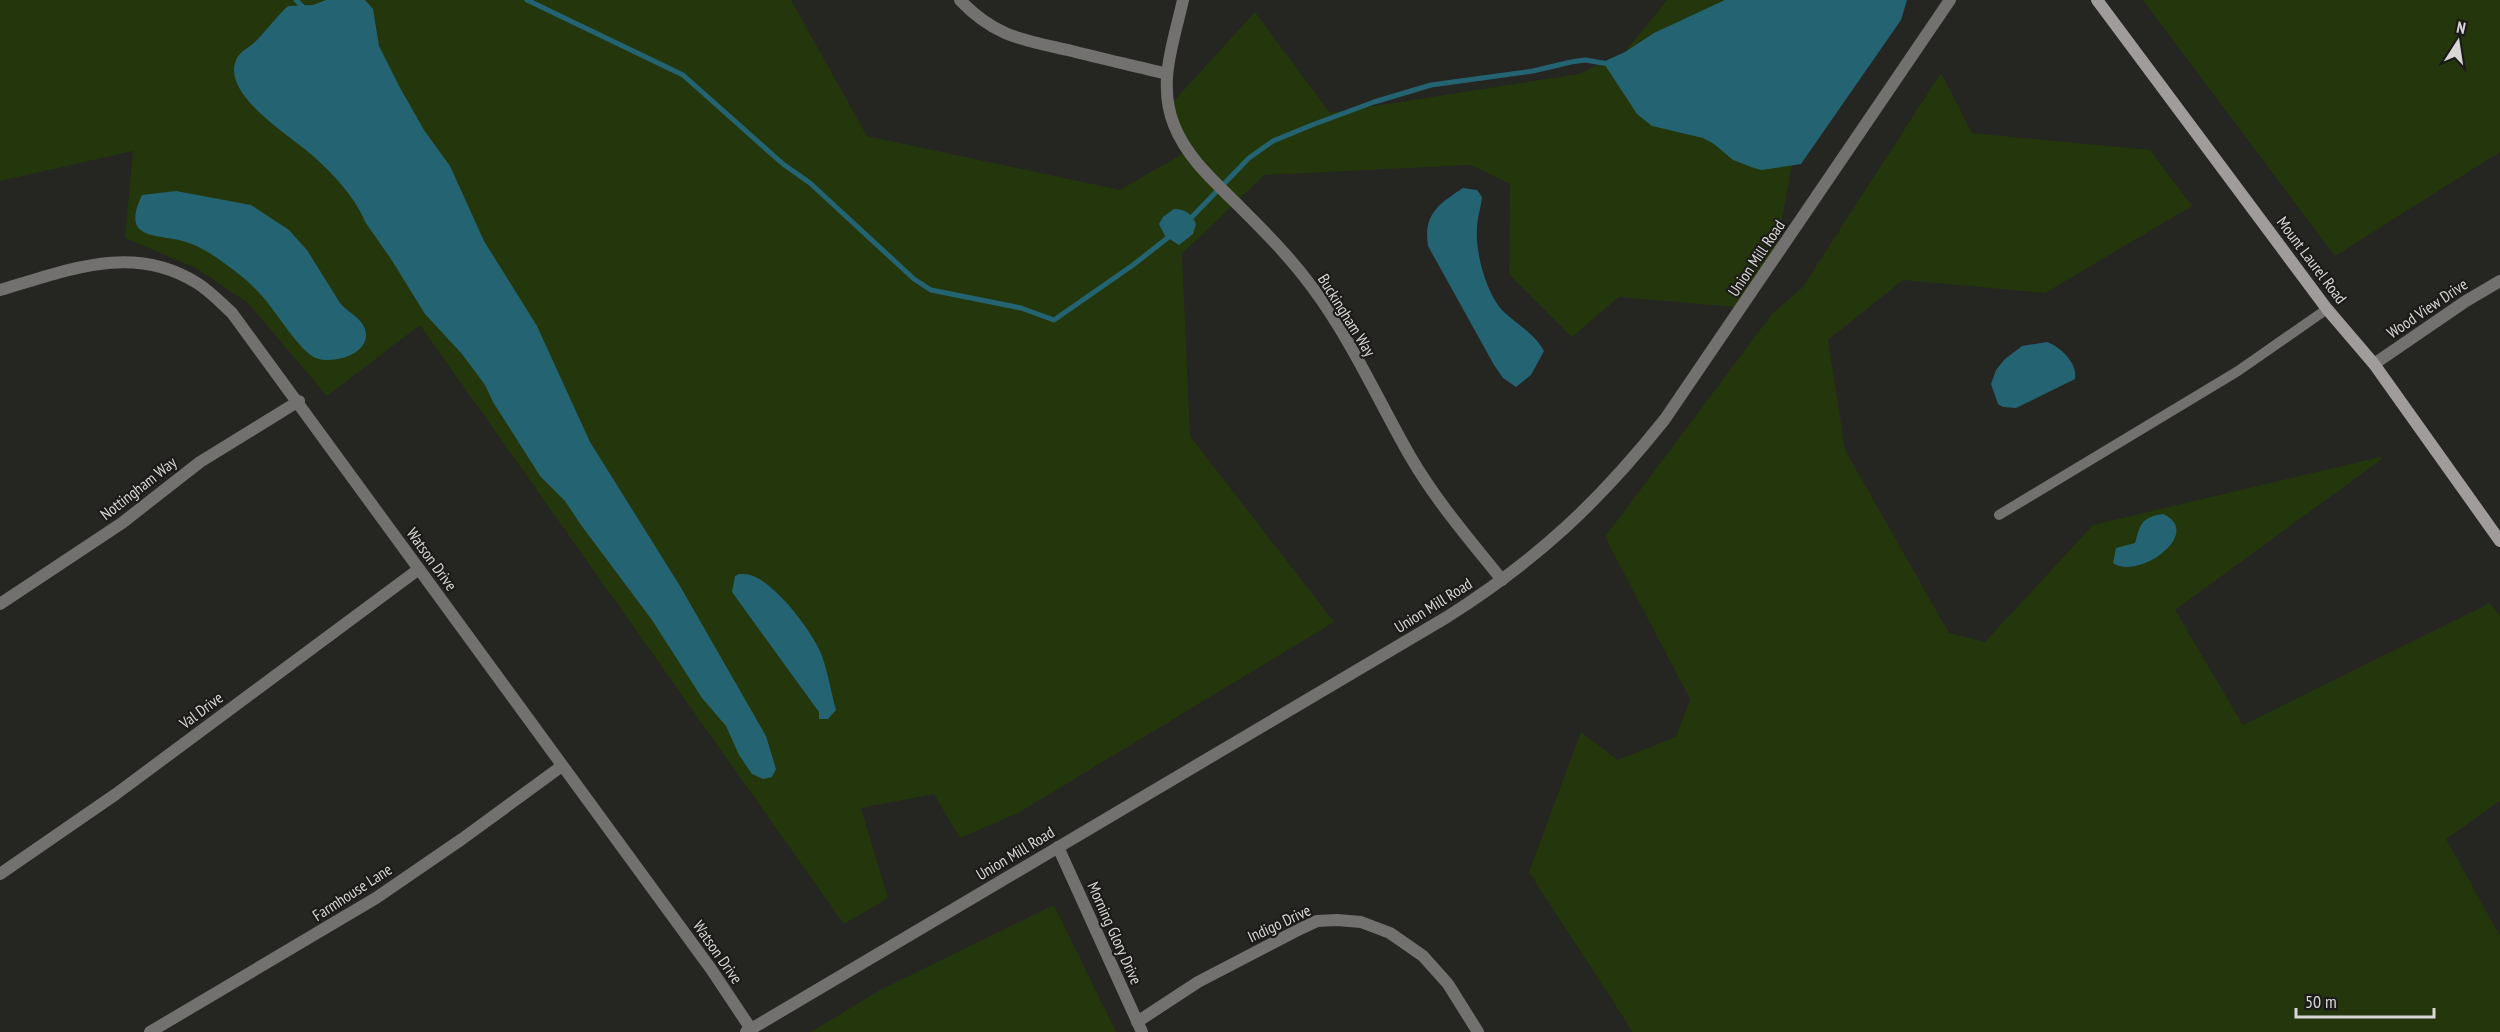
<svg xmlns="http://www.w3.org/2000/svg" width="2500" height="1032" font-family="'PT Sans Narrow',sans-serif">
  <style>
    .green { fill: #24370c }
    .water { fill: #246372 }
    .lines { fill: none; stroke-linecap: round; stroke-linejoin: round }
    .stream { stroke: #246372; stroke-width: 5 }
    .service { stroke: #737170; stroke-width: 10 }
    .minor { stroke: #737170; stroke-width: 12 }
    .tertiary { stroke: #737170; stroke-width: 12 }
    .secondary { stroke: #9f9c9b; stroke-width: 12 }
    .labels { text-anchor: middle; stroke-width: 4.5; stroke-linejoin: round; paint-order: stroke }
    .street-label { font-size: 16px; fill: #d8d7d5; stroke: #1c1b19 }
  </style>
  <rect width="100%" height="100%" fill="#252522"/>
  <!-- green -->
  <g class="green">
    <path d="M0,0h791l76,136 253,54 62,-36 -18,-42 91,-100 75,101 249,-39 46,-22 42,-52h211l-80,131 -21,116 -42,60 -116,-10 -47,40 -63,-63 1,-90 -39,-19 -207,10 -82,79 8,182 144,186 -316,191 -58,25 -26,-44 -73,14 27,90 -44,26 -424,-599 -93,71 -79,-93 -52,-35 -71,-30 8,-87 -133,30z"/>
    <path d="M2143,0h357v152l-165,104z"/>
    <path d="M1941,73l31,60 178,17 42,56 -147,87 -142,-13 -75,60 17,110 104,183 36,9 108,-117 287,-68 2,2 -207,151 68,115 247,-122 10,13v185l-54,38 54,97v96h-867l-104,-160 52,-140 37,28 58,-23 14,-38 -85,-162 167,-223 30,-26z"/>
    <path d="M1054,905l62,127h-305l69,-42z"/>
  </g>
  <!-- water -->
  <g class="water">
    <path d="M326,0h39l8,9 6,37 20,40 25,44 26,36 34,75 53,85 53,116 90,144 86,150 10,33 -4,8 -9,2 -11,-5 -13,-19 -13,-29 -24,-28 -50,-78 -71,-95 -16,-24 -25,-25 -47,-74 -8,-17 -23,-31 -37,-40 -34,-55 -28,-40 2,2c-12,-27 -35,-51 -58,-70 -20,-17 -88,-59 -70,-93 4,-7 11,-10 17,-15 12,-12 22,-26 34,-37l25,-1z"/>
    <path d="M1725,0h182l-6,20 -100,144 -39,6 -8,-2 -21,-8 -19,-16 -11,-6 -51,-12 -15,-12 -34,-52 22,-10 29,-19z"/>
    <path d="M1463,188l14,2 5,7c-1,10 -5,21 -5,32 -2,23 10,67 27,83 14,13 31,22 40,39l-13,24 -15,12 -13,-9 -9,-13 -66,-119c-5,-32 11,-42 35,-58z"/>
    <path d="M176,191l75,14 38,25 18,20 33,53c8,10 21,14 25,26 8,25 -32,36 -49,29 -15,-5 -41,-48 -54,-62 -13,-15 -29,-27 -45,-38 -12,-8 -24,-15 -38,-18 -29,-6 -57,-3 -37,-45z"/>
    <path d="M1174,209c11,0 18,5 22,15l-3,10 -14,11 -14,-9 -6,-12 4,-7z"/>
    <path d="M2047,342c14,5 31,22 28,37l-59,29 -13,-1 -5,-3 -7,-20 5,-14 9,-11 17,-13z"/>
    <path d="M2163,514c42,19 -25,67 -50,49l3,-15 19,-5c6,-19 5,-25 28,-29z"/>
    <path d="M739,574c4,0 10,0 14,2 23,8 61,57 69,80 6,17 9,36 14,54l-8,9h-9v-7l-87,-120 3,-16z"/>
  </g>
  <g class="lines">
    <!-- stream -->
    <g class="stream">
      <path d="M296,0l9,9"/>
      <path d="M527,0l156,75 100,89 27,19 104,96 17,11 90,18 33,12 79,-55 37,-29"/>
      <path d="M1189,220l60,-62 24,-17 39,-16 62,-23 57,-17 102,-14 38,-9 14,-2 24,4"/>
    </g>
    <!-- service -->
    <path class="service" d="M1999,515l239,-144 89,-62"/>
    <!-- minor -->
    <g class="minor">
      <path d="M960,0c36,38 65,40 112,51 31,8 63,15 95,23"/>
      <path d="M1183,0c-9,41 -26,83 -9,125 13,33 40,56 65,81 26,26 51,51 73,81 39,52 66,113 98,169 26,45 60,84 92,124"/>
      <path d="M0,290c66,-19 132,-48 197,-7 13,8 24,20 35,30l479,656 40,60"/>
      <path d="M2374,364l92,-63 34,-20"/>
      <path d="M0,604l122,-81 78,-61 99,-61"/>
      <path d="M1058,847l84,185"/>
      <path d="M0,874l116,-80 303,-225"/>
      <path d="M1137,1022l61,-40 102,-53 17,-8 20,-1 24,2 29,11 33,23 25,28 30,48"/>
      <path d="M150,1032l226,-134 86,-59 100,-73"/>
    </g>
    <!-- tertiary -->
    <path class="tertiary" d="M746,1032l701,-415c90,-57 152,-115 218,-198l285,-419"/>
    <!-- secondary -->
    <path class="secondary" d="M2097,0l230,309 47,55 126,177"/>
  </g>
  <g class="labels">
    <!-- street labels -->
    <g class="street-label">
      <text transform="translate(1756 258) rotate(-56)" y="6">Union Mill Road</text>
      <text transform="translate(2312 260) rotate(53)" y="6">Mount Laurel Road</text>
      <text transform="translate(2427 308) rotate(-34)" y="6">Wood View Drive</text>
      <text transform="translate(1347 315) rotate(58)" y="6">Buckingham Way</text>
      <text transform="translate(138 488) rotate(-38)" y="6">Nottingham Way</text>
      <text transform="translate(432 559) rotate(54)" y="6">Watson Drive</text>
      <text transform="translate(1433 605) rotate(-32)" y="6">Union Mill Road</text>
      <text transform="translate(201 710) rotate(-37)" y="6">Val Drive</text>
      <text transform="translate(1015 853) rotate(-31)" y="6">Union Mill Road</text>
      <text transform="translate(352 892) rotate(-33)" y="6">Farmhouse Lane</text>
      <text transform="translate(1279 923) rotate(-25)" y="6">Indigo Drive</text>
      <text transform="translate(1115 933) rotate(66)" y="6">Morning Glory Drive</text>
      <text transform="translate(718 952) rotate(55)" y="6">Watson Drive</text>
    </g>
  </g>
  <!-- north arrow -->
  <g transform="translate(2458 42) rotate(12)" stroke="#1c1b19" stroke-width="4.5" paint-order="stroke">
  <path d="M0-4.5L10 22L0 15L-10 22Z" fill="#d8d7d5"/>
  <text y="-9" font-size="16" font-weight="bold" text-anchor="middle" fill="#d8d7d5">N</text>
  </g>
  <!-- scale -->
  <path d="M2296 1008v9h138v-9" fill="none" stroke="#d8d7d5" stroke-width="3"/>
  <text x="2305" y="1008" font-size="18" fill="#d8d7d5" stroke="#1c1b19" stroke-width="4.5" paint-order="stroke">50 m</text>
</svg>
